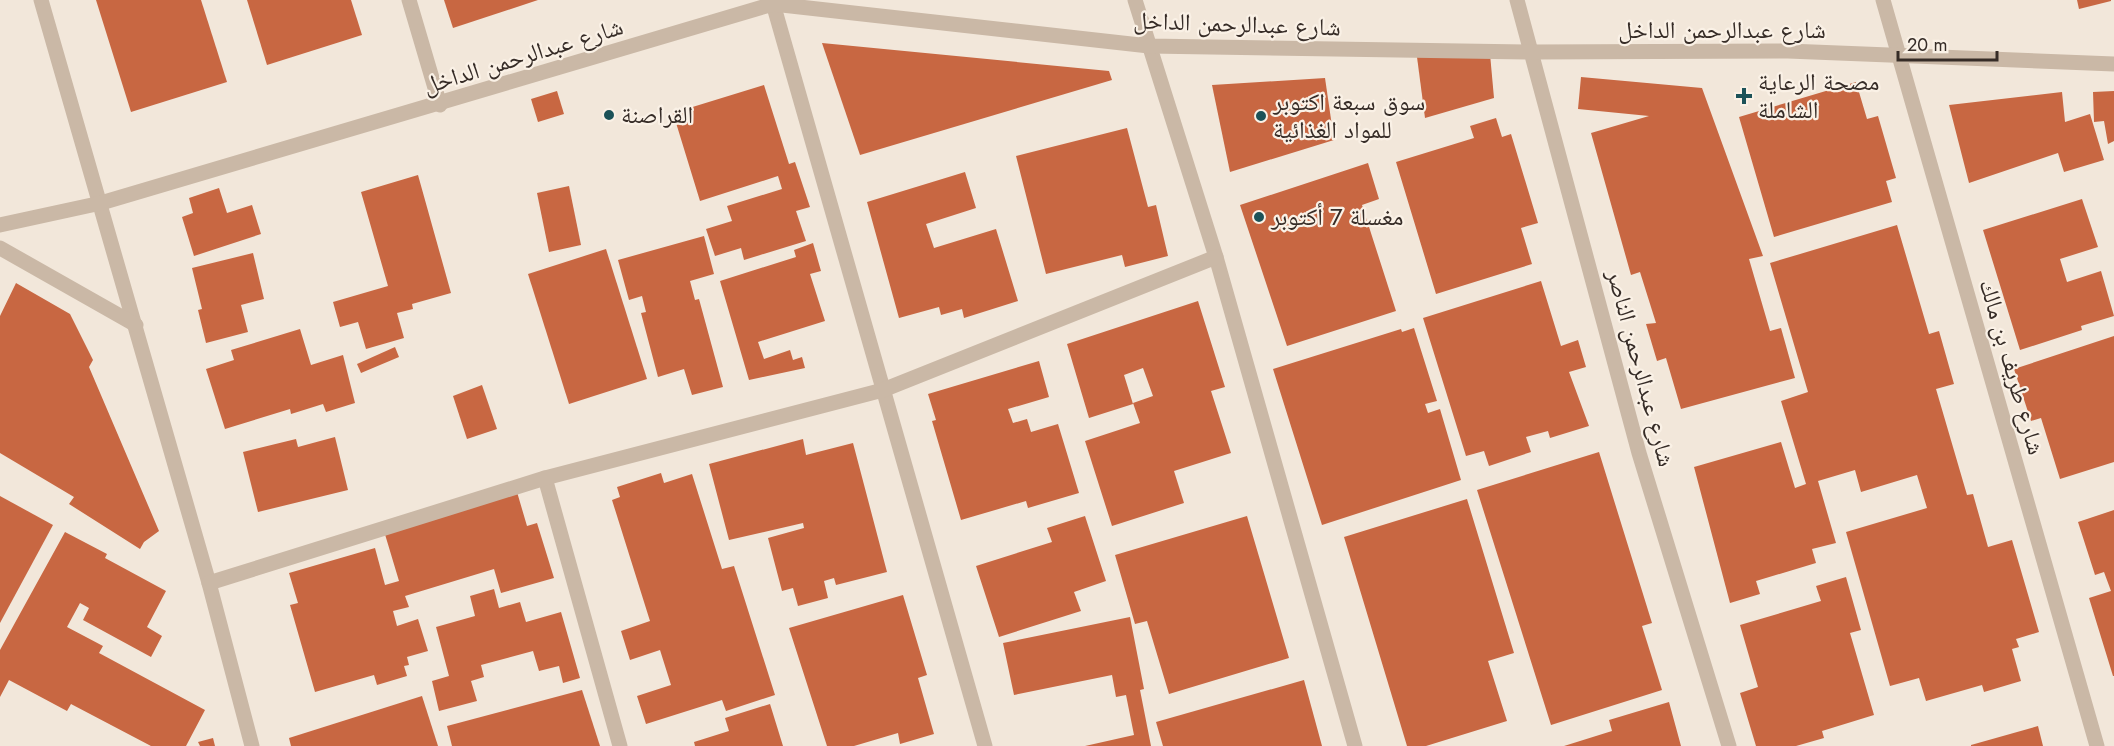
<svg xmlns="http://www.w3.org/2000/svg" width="2114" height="746" font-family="Jost,'Noto Naskh Arabic',sans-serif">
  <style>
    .building { fill: #c86742 }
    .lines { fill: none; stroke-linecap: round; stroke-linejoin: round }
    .minor { stroke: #cab8a6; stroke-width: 15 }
    .poi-dot { fill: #1c5258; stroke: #faf1e6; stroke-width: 2 }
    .labels { text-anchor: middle; stroke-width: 4.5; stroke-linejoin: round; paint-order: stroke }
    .street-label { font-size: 24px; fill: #362c27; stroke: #faf1e6 }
    .poi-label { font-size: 24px; fill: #362c27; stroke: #faf1e6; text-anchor: start }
  </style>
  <rect width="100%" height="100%" fill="#f2e7da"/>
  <!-- building -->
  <g class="building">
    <path d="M96,0h105l26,82 -96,30z"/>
    <path d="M247,0h104l11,35 -95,30z"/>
    <path d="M444,0h94l-85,28z"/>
    <path d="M2077,0h34v1l-32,8z"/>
    <path d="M822,43l287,28 3,9 -252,75z"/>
    <path d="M1490,54l4,44 -69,20 -8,-61z"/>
    <path d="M1581,77l121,11 61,168 -14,3 21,72 11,-3 14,50 -114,31 -15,-51 -9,3 -11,-37 10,-1 -16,-51 -9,3 -40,-142 58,-17 -71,-7z"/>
    <path d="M1325,78l9,62 -104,32 -18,-87z"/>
    <path d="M1856,82l11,37 11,-3 18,62 -10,3 6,21 -118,35 -35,-120z"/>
    <path d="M764,85l25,79 6,-2 15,45 -14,4 10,30 -62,19 -3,-12 -26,8 -9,-27 26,-8 -5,-15 55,-17 -4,-13 -78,25 -27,-88z"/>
    <path d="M557,91l7,23 -26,8 -7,-23z"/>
    <path d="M2114,91v50l-6,3 -4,-23 -10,1 -1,-30z"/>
    <path d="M2062,92l3,30 25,-8 14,46 -40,12 -6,-19 -89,30 -20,-78z"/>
    <path d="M1496,118l6,19 9,-3 27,89 -17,5 11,36 -96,30 -40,-132 78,-24 -4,-12z"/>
    <path d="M1127,128l21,79 8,-2 12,51 -43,11 -3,-12 -76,19 -30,-118z"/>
    <path d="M1368,163l11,36 -17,6 34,106 -109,35 -47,-141z"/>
    <path d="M965,172l11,36 -50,16 8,24 62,-19 22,72 -54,17 -2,-9 -21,6 -2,-8 -40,11 -32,-116z"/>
    <path d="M418,175l33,118 -39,11 1,5 -16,4 7,25 -38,11 -8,-27 -18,5 -7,-25 55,-16 -27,-94z"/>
    <path d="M569,186l12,59 -32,7 -12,-59z"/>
    <path d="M219,188l8,25 25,-8 9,29 -67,22 -12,-39 11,-4 -4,-15z"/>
    <path d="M2082,199l16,48 -38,12 7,23 34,-11 13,45 -33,10 1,4 -62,20 -37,-120z"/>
    <path d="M1897,225l32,109 10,-3 15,53 -18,5 31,106 6,-1 15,53 24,-7 27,92 -23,7 3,8 -7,2 9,32 -37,11 -2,-7 -56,16 -7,-23 -29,8 -44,-154 81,-24 -10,-33 -56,17 -6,-22 -37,11 18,62 -24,6 4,14 -60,18 4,13 -30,9 -36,-136 87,-25 14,46 11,-4 -25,-83 27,-9 -38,-129z"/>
    <path d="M704,236l10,38 -24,7 5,19 4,-1 24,88 -31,8 -8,-26 -26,8 -17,-64 5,-1 -4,-16 -13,4 -11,-40z"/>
    <path d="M813,243l8,28 -11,3 15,47 -67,21 6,17 26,-9 3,10 9,-3 3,11 -56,12 -29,-99 76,-24 -2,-7z"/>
    <path d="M606,249l41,130 -78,25 -41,-130z"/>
    <path d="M253,253l11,46 -23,6 7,27 -42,11 -8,-33 4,-1 -10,-41z"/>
    <path d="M1541,281l20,65 17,-6 8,27 -17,5 20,54 -39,12 -2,-7 -22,6 5,15 -42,14 -5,-15 -18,5 -43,-138z"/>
    <path d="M16,283l54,31 23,46 -4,7 70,164 -15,11 -4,7 -71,-45 5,-7 -74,-44v-137z"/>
    <path d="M1198,301l27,86 -14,4 20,62 -57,18 10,32 -72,23 -27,-85 55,-18 -7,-20 20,-7 -10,-28 -19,7 9,29 -44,14 -22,-74z"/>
    <path d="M1414,328l23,73 -12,3 3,9 12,-4 21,71 -139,45 -49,-156 128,-40 1,3z"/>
    <path d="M300,329l11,36 32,-10 12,48 -29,9 -3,-8 -32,10 -1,-5 -65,20 -19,-60 28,-9 -3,-10z"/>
    <path d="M2114,336v126l-54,17 -19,-61 -10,3 -17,-52z"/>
    <path d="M395,347l4,10 -38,16 -4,-9z"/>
    <path d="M1039,361l10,36 -41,12 5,14 14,-4 4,13 27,-8 21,69 -51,15 -2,-7 -65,19 -29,-99 4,-1 -8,-26z"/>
    <path d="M482,385l15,44 -30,10 -14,-43z"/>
    <path d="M335,437l13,53 -90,22 -15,-60 53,-13 2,8z"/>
    <path d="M803,439l3,16 47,-12 34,129 -51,13 -2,-7 -10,3 4,17 -30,8 -5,-18 -11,3 -14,-53 36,-10 -1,-5 -74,17 -20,-76z"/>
    <path d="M1599,452l53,171 -10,3 20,64 -111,35 -74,-235z"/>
    <path d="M661,473l3,10 28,-9 30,95 12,-3 41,129 -49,16 -4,-11 -76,24 -9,-28 34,-11 -11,-35 -30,10 -9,-29 29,-10 -38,-121 8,-3 -3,-10z"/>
    <path d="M517,492l10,34 10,-3 17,55 -53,15 -7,-24 -89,27 4,11 -16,4 4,15 21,-7 10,32 -21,6 2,8 -5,1 3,10 -30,9 -3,-10 -59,17 -25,-87 8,-2 -9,-30 86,-25 10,37 14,-4 -15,-50z"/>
    <path d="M0,496l53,29 -53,98z"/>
    <path d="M1467,499l47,154 -26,8 19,60 -81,25h-19l-63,-209z"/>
    <path d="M2114,510v166h-1l-24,-78 22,-7 -7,-19 -9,3 -17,-53z"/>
    <path d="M1085,516l21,65 -32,11 7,19 -82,26 -23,-71 76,-24 -5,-14z"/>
    <path d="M1247,516l42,142 -120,36 -22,-73 -12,3 -20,-69z"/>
    <path d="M65,532l42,22 -2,4 61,33 -19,36 15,9 -11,21 -68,-37 6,-12 -9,-5 -13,24 36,19 -4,7 106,57 -19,36h-35l-80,-42 -4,7 -58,-31 -9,17v-47z"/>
    <path d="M1846,577l15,53 -11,3 24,82 -52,16 2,7 -28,8h-40l-16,-53 18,-6 -18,-62 81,-24 -5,-15z"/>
    <path d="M494,589l5,19 21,-6 6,20 35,-10 19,66 -17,5 -4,-17 -20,5 -6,-20 -52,14 3,12 -13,4 6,20 -38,10 -7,-30 17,-5 -13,-49 39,-11 -5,-20z"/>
    <path d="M903,595l24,80 -9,3 16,56 -34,10 -2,-11 -44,13h-27l-38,-118z"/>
    <path d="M1130,617l14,72 -4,1 11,56h-66l49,-11 -8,-40 -10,2 -4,-22 -98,20 -11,-52z"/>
    <path d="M1304,680l18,66h-159l-7,-24z"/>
    <path d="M582,690l18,56h-148l-5,-20z"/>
    <path d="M422,696l16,50h-147l-2,-8z"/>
    <path d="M1669,702l12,44h-117l48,-15 -3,-11z"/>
    <path d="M770,704l13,42h-88l-1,-4 35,-11 -4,-13z"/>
    <path d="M2038,726l5,20h-72v-1z"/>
    <path d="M213,738l2,8h-15l-2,-4z"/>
  </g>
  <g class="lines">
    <!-- minor -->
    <g class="minor">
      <path d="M41,0l168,583 43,163"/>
      <path d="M409,0l31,105"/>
      <path d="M772,0l213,746"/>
      <path d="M1135,0l81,257 139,489"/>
      <path d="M1517,0l122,453 90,293"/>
      <path d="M1883,0l214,746"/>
      <path d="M0,225l101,-22 672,-199 376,42 384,6 255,-1 326,13"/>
      <path d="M0,248l136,77"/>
      <path d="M545,478l75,268"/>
      <path d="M209,583l336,-105 338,-88 333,-133"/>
    </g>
  </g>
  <!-- markers -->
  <g class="poi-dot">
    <path d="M1741 87h6v6h6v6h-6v6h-6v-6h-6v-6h6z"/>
    <circle cx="609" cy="115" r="6"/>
    <circle cx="1261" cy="116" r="6"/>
    <circle cx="1259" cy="217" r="6"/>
  </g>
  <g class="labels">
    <!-- street labels -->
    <g class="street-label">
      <text transform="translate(1237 24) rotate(2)" y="8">شارع عبدالرحمن الداخل</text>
      <text x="1722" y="38">شارع عبدالرحمن الداخل</text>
      <text transform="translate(523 56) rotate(-17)" y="8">شارع عبدالرحمن الداخل</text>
      <text transform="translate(2012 367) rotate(74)" y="8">شارع طريف بن مالك</text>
      <text transform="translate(1641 368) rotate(75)" y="8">شارع عبدالرحمن الناصر</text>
    </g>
    <!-- poi labels -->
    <g class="poi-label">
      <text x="1758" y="90">مصحة الرعاية<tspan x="1758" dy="28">الشاملة</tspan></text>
      <text x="1273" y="110">سوق سبعة اكتوبر<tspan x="1273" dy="28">للمواد الغذائية</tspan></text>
      <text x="621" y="123">القراصنة</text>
      <text x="1271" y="225">مغسلة 7 أكتوبر</text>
    </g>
  </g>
  <!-- scale -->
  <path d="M1898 51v9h99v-9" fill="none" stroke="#362c27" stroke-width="3"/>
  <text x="1907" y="51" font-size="18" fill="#362c27" stroke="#faf1e6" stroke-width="4.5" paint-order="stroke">20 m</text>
</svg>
